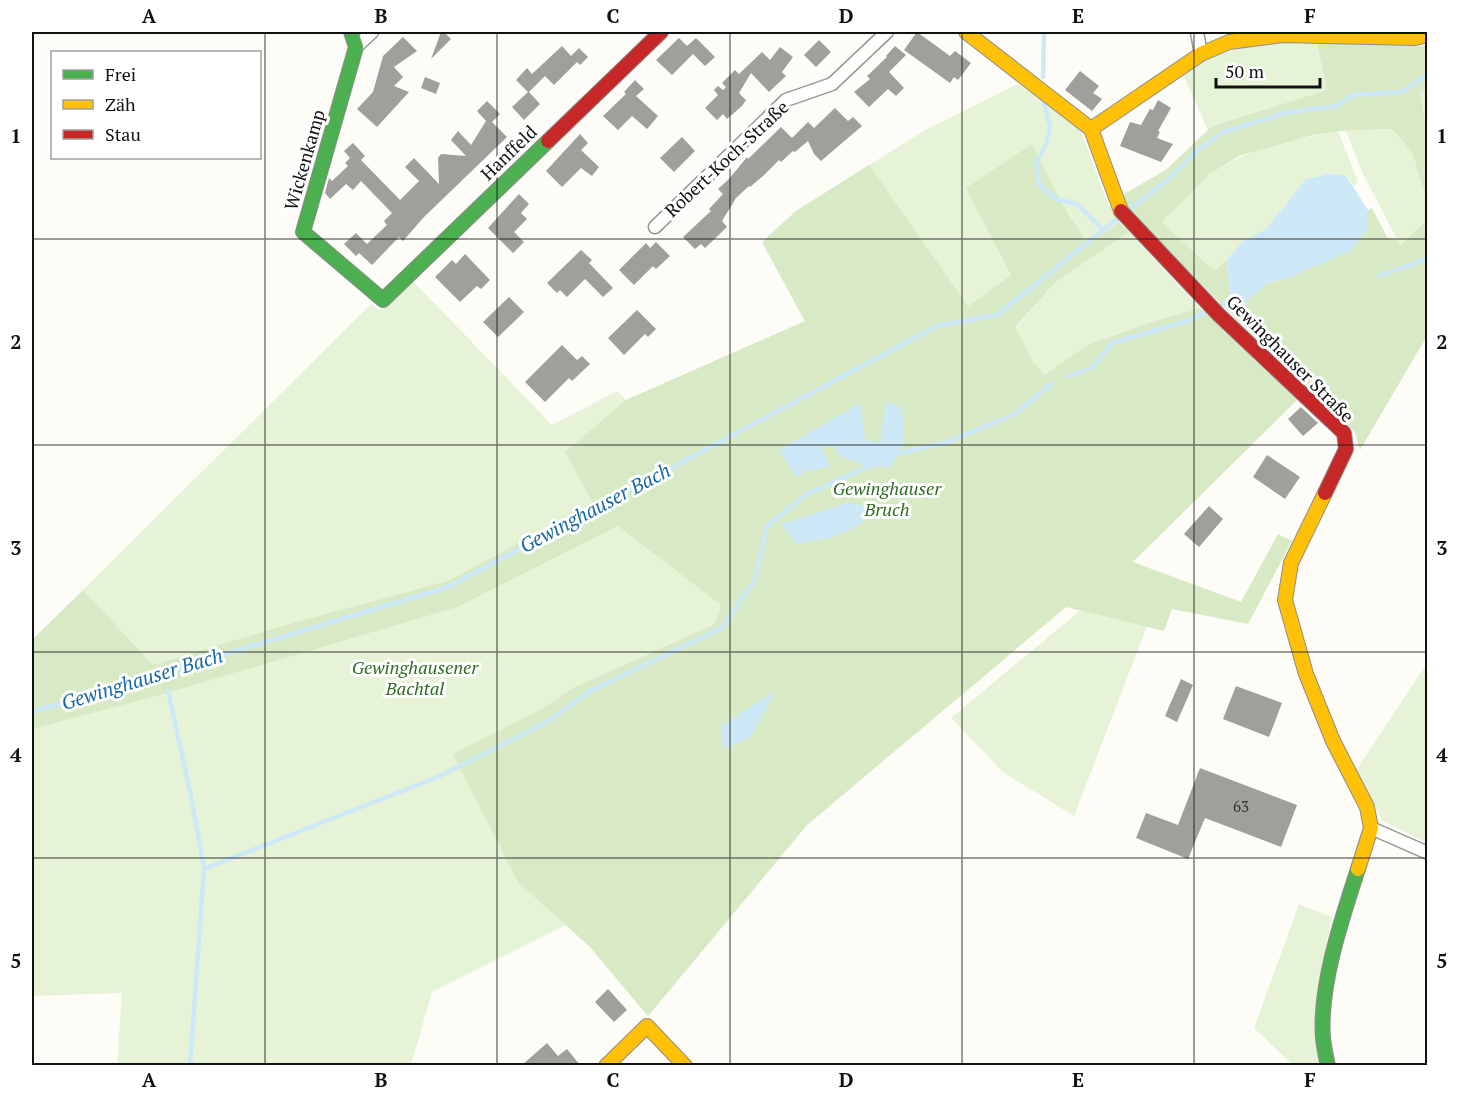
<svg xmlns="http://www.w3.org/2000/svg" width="1459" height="1097" font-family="'PT Serif',serif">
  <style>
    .green { fill: #e7f3d7 }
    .forest { fill: #d8eac5 }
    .water { fill: #cde8f7 }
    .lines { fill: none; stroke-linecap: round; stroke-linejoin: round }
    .stream { stroke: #cde8f7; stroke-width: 4.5 }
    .building { fill: #a19f9c }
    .street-casing { stroke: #979795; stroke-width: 15 }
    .fast-casing { stroke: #8e8d8b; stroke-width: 16 }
    .slow-casing { stroke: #8e8d8b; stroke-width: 16 }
    .jam-casing { stroke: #8e8d8b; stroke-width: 16 }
    .street { stroke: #fffffe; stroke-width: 12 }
    .fast { stroke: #4caf50; stroke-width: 14 }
    .slow { stroke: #ffc107; stroke-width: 14 }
    .jam { stroke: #c62828; stroke-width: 14 }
    .grid { fill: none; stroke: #111; stroke-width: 1.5; stroke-opacity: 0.55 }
    .labels { text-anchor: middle; stroke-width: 6; stroke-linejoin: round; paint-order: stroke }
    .number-label { font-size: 15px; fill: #353434 }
    .street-label { font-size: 18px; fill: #111; stroke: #fff }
    .park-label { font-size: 18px; font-style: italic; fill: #2f6b1f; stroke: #fff }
    .water-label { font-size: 20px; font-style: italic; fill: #1768a6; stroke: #fff }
    .neatline { fill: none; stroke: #111; stroke-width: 2 }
    .grid-label { font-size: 20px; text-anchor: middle; font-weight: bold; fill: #111 }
  </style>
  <rect width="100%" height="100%" fill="#fdfcf7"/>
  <!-- green -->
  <g class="green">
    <path d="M1280,40l37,3 10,47 -115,36 -4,4 -25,-56 28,-19z"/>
    <path d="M1018,84l40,27 23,20 25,68 13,23 -31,22 -24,-37 -53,68 -43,31 -56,-78 154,379 -259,218 -159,191 -58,-69 -24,-22 -134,67 -21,73h-294l5,-72 -90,3v-348l56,-53 -5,-5 288,-286 8,6 33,-30 140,145 65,-34 9,9 179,-78 -43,-80 34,-31 129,-81z"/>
    <path d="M1427,90v42l-7,-40z"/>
    <path d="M1392,129l20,23 15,50v18l-27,25 -38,-73 -16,-41z"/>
    <path d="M1338,131l20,51 -4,4 -8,-10 -59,26 -21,28 -24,12 -15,18 -13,12 -52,-50c16,-16 31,-35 49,-48 36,-26 84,-35 127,-43z"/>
    <path d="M1129,232l71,76 -49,14 -64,23 -43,30 -11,-14 -18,-33 41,-46z"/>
    <path d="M1081,610l66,16 -73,190 -70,-43 -53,-55z"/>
    <path d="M1427,663v180l-44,-22 -27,-50z"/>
    <path d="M1299,904l33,13 -15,72 3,76h-27l-39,-37z"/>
  </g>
  <!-- forest -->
  <g class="forest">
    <path d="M1317,43l102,3 8,-1v45l-7,2 7,40v70l-15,-50 -20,-23 -54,2 -29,5 -70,20 -29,18 -48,48 52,49 13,-11 3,39 15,4 21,-19 27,-8 75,-47v-19l4,-2 15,29 11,4 2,4 27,-25v116l-67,114 -5,-18 -56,-55 -64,-59 -105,-106 -9,-16 46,-27 45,-43 115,-36z"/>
    <path d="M1032,144l32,63 24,37 31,-22 10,10 -73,50 -41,45 18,34 11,14 43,-30 64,-23 49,-14 97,92 -164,162 108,40 37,-68 14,7 -44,83 -76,-15 -8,22 -98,-24 -259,218 -159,191 -58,-69 -72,-65 -65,-128 91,-46 27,-19 144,-65 6,-19 -103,-79 -161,81 -297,88 -128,34v-89l51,-50 70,75 140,-42 155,-42 145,-78 -28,-51 61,-52 179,-79 -43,-79 34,-31 73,-46 99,141 43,-31 -45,-87z"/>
  </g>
  <!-- water -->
  <g class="water">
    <path d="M1328,174l18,2 22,34v18l-16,22 -59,26 -27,8 -21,19 -15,-3 -3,-40 15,-18 24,-13 39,-49z"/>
    <path d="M886,402l16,6 2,34 -13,25h-23l-27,-11 -10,-12 -9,5 8,18 -21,3 -13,7 -17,-27 81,-47 5,37 15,3z"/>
    <path d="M850,502l27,8 -19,16 -28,12 -33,6 -16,-20z"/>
    <path d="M776,690l-25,47 -27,12 -4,-22z"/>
  </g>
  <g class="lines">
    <!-- stream -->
    <g class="stream">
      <path d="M1043,77l1,-45"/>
      <path d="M1044,103l6,24 -4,17 -10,20 3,20 17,15 21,5 26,26"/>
      <path d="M1129,210l41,-32 25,-26 28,-20 66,-20 48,-6 15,-11 50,-3 26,-18"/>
      <path d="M1379,276l49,-18"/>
      <path d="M1216,307l12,-5 6,-6"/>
      <path d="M1068,377l25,-10 19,-24 75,-22 21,-10"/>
      <path d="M895,454l50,-11 70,-29 36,-30"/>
      <path d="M168,691l23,105 13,73 -14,197"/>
      <path d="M32,712l416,-125 489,-261 60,-11 120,-96"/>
      <path d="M204,869l236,-93 105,-53 45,-32 132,-63 33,-48 12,-54 40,-32 67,-30"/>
    </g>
  </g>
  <!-- building -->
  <g class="building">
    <path d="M441,32h3l7,7 -20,20z"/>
    <path d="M917,32l33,24 5,-5 16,12 -13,17 -4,-3 -4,6 -46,-33z"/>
    <path d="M403,37l14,14 -23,16 9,10 -9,9 15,6 -32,35 -20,-18 16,-17 10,-36z"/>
    <path d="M679,38l8,8 9,-8 19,19 -10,9 -12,-12 -21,21 -16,-15z"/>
    <path d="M819,40l12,12 -15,15 -12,-12z"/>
    <path d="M562,46l9,10 8,-8 9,9 -8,8 -3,-3 -23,23 -9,-9 -16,16 11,12 -16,16 -12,-13 16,-15 -12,-12 11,-12 5,6z"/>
    <path d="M895,46l11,9 -17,17 15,16 -8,8 -8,-7 -19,18 -15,-15 16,-13 -3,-3 20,-19 -1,-1z"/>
    <path d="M780,47l13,10 -11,15 4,4 -17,16 -18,-19 -12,20 7,7 -4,6 -15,13 -4,-5 -6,6 -12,-12 13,-13 -4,-5 4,-4 5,4 3,-3 -4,-4 13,-13 4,4 23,-22 8,8z"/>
    <path d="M1080,71l19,15 -6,7 9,6 -10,12 -27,-21z"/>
    <path d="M425,77l15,6 -4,11 -15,-6z"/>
    <path d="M635,80l9,9 -8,7 22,20 -11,13 -15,-13 -14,14 -15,-14 23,-22 -2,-2z"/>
    <path d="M1158,100l13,8 -13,23 2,1 -3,6 16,6 -12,18 -41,-16 10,-24 11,3 9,-16 3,1z"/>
    <path d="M487,101l13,13 -8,8 15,15 -83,80 -21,24 -4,-4 -27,28 -13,-12 -3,3 -12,-12 12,-11 11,11 20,-19 -3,-4 8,-8 -31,-32 -8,9 -7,-6 -16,15 -5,-6 4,-15 3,3 16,-15 -3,-3 5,-5 -6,-7 9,-8 12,13 -4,4 39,40 19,-19 -14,-14 9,-9 25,26 -1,-26 3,-4 25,2 -15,-16 7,-9 13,14 15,-24 -9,-10z"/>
    <path d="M835,108l13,13 5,-4 9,9 -41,35 -7,-7 -6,-13 -13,11 -2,-1 -12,11 -2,-2 -15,15 -14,12 -1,-1 -13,12 -14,23 5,6 -22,21 -4,-4 -6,5 -12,-12 28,-26 -2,-2 14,-15 -5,-5 11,-10 18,-22 1,2 33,-32 11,11 16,-16 6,6z"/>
    <path d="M580,134l8,9 -7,7 18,17 -7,9 -11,-8 -19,19 -16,-16z"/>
    <path d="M682,137l13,14 -21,21 -14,-14z"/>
    <path d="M519,194l10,10 -8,9 6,6 -13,13 10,10 -11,11 -25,-25z"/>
    <path d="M656,242l14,14 -14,13 -3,-3 -19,19 -15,-15 27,-27 4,5z"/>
    <path d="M581,250l11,10 -3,3 24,25 -10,9 -18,-18 -18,18 -7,-7 -3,3 -10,-10z"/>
    <path d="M465,254l25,26 -9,9 -4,-3 -17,16 -25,-25 17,-17 4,4z"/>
    <path d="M509,297l15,15 -26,25 -15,-15z"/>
    <path d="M637,310l19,19 -8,8 -3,-3 -21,21 -16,-17z"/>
    <path d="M562,345l15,15 5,-4 8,8 -18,17 -3,-3 -24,24 -20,-20z"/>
    <path d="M1301,407l17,16 -15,13 -15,-17z"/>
    <path d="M1267,455l33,22 -15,22 -32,-22z"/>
    <path d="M1209,506l14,13 -24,28 -15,-13z"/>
    <path d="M1181,679l12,6 -16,37 -12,-6z"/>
    <path d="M1236,686l46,17 -13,34 -46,-18z"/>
    <path d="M1200,768l97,37 -16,42 -76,-29 -17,41 -52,-21 10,-25 32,12z"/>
    <path d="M608,989l19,21 -13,12 -19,-20z"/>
    <path d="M547,1043l11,13 9,-7 13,16h-58z"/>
  </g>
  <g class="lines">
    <!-- street casing -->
    <g class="street-casing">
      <g id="street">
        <path d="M1197,32l4,22"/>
        <path d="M356,47l16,-15"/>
        <path d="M655,227l131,-127 46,-16 55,-52"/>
        <path d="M1371,828l57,25"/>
      </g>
    </g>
    <!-- fast casing -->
    <g class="fast-casing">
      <g id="fast">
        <path d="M351,32l5,15 -53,185 80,68 165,-159"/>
        <path d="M1328,1066c-2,-9 -4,-19 -5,-28 -4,-52 19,-120 35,-169"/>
      </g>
    </g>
    <!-- slow casing -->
    <g class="slow-casing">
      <g id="slow">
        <path d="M966,32l125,97 30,82"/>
        <path d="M1091,129l110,-75 28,-12 53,-7 133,3 13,-3"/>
        <path d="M1325,493l-34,70 -6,37 21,74 27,67 34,66 4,21 -13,41"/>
        <path d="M606,1066l41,-40 38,40"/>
      </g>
    </g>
    <!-- jam casing -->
    <g class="jam-casing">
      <g id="jam">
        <path d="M548,141l113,-109"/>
        <path d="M1121,211l98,104 125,118 2,16 -21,44"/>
      </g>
    </g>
    <!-- street -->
    <use href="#street" class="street"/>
    <!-- fast -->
    <use href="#fast" class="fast"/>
    <!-- slow -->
    <use href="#slow" class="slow"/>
    <!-- jam -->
    <use href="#jam" class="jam"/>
  </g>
  <!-- grid -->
  <path class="grid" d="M265,32v1034M497,32v1034M730,32v1034M962,32v1034M1194,32v1034M32,239h1396M32,445h1396M32,652h1396M32,858h1396"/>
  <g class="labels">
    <!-- number labels -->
    <g class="number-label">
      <text x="1241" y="812">63</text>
    </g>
    <!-- street labels -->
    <g class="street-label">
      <text transform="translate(509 153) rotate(-44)" y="6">Hanffeld</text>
      <text transform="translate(727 159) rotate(-43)" y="6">Robert-Koch-Straße</text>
      <text transform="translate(305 160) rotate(-74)" y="6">Wickenkamp</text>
      <text transform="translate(1290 359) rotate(45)" y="6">Gewinghauser Straße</text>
    </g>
    <!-- park labels -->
    <g class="park-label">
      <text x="887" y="495">Gewinghauser<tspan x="887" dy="21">Bruch</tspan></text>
      <text x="415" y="674">Gewinghausener<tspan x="415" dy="21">Bachtal</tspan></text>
    </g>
    <!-- water labels -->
    <g class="water-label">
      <text transform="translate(595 508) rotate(-28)" y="7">Gewinghauser Bach</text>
      <text transform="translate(142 679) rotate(-17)" y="7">Gewinghauser Bach</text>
    </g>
  </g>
  <!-- border -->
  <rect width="1459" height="1097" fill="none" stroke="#ffffff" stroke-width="66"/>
  <!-- legend -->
  <rect x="51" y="51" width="210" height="108" fill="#ffffff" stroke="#a0a0a0" stroke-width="1.5"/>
  <rect x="63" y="70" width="30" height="9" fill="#4caf50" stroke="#a0a0a0" stroke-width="1.5"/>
  <text x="105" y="81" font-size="18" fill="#111111">Frei</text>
  <rect x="63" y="100" width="30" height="9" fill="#ffc107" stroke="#a0a0a0" stroke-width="1.5"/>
  <text x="105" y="111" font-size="18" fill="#111111">Zäh</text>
  <rect x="63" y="130" width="30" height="9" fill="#c62828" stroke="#a0a0a0" stroke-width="1.5"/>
  <text x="105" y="141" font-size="18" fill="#111111">Stau</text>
  <!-- scale -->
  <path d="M1216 78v9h104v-9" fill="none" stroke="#111111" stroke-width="3"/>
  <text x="1225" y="78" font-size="18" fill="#111111" stroke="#ffffff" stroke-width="4.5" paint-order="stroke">50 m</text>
  <rect x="33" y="33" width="1393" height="1031" class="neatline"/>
  <g class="grid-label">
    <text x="149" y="23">A</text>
    <text x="381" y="23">B</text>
    <text x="613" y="23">C</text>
    <text x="846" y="23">D</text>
    <text x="1078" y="23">E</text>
    <text x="1310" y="23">F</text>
    <text x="16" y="143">1</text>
    <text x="1442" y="143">1</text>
    <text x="16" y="349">2</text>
    <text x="1442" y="349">2</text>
    <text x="16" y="555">3</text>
    <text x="1442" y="555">3</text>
    <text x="16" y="762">4</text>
    <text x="1442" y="762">4</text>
    <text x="16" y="968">5</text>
    <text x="1442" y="968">5</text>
    <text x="149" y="1087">A</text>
    <text x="381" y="1087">B</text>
    <text x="613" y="1087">C</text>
    <text x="846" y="1087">D</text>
    <text x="1078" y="1087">E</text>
    <text x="1310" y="1087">F</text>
  </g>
</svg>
